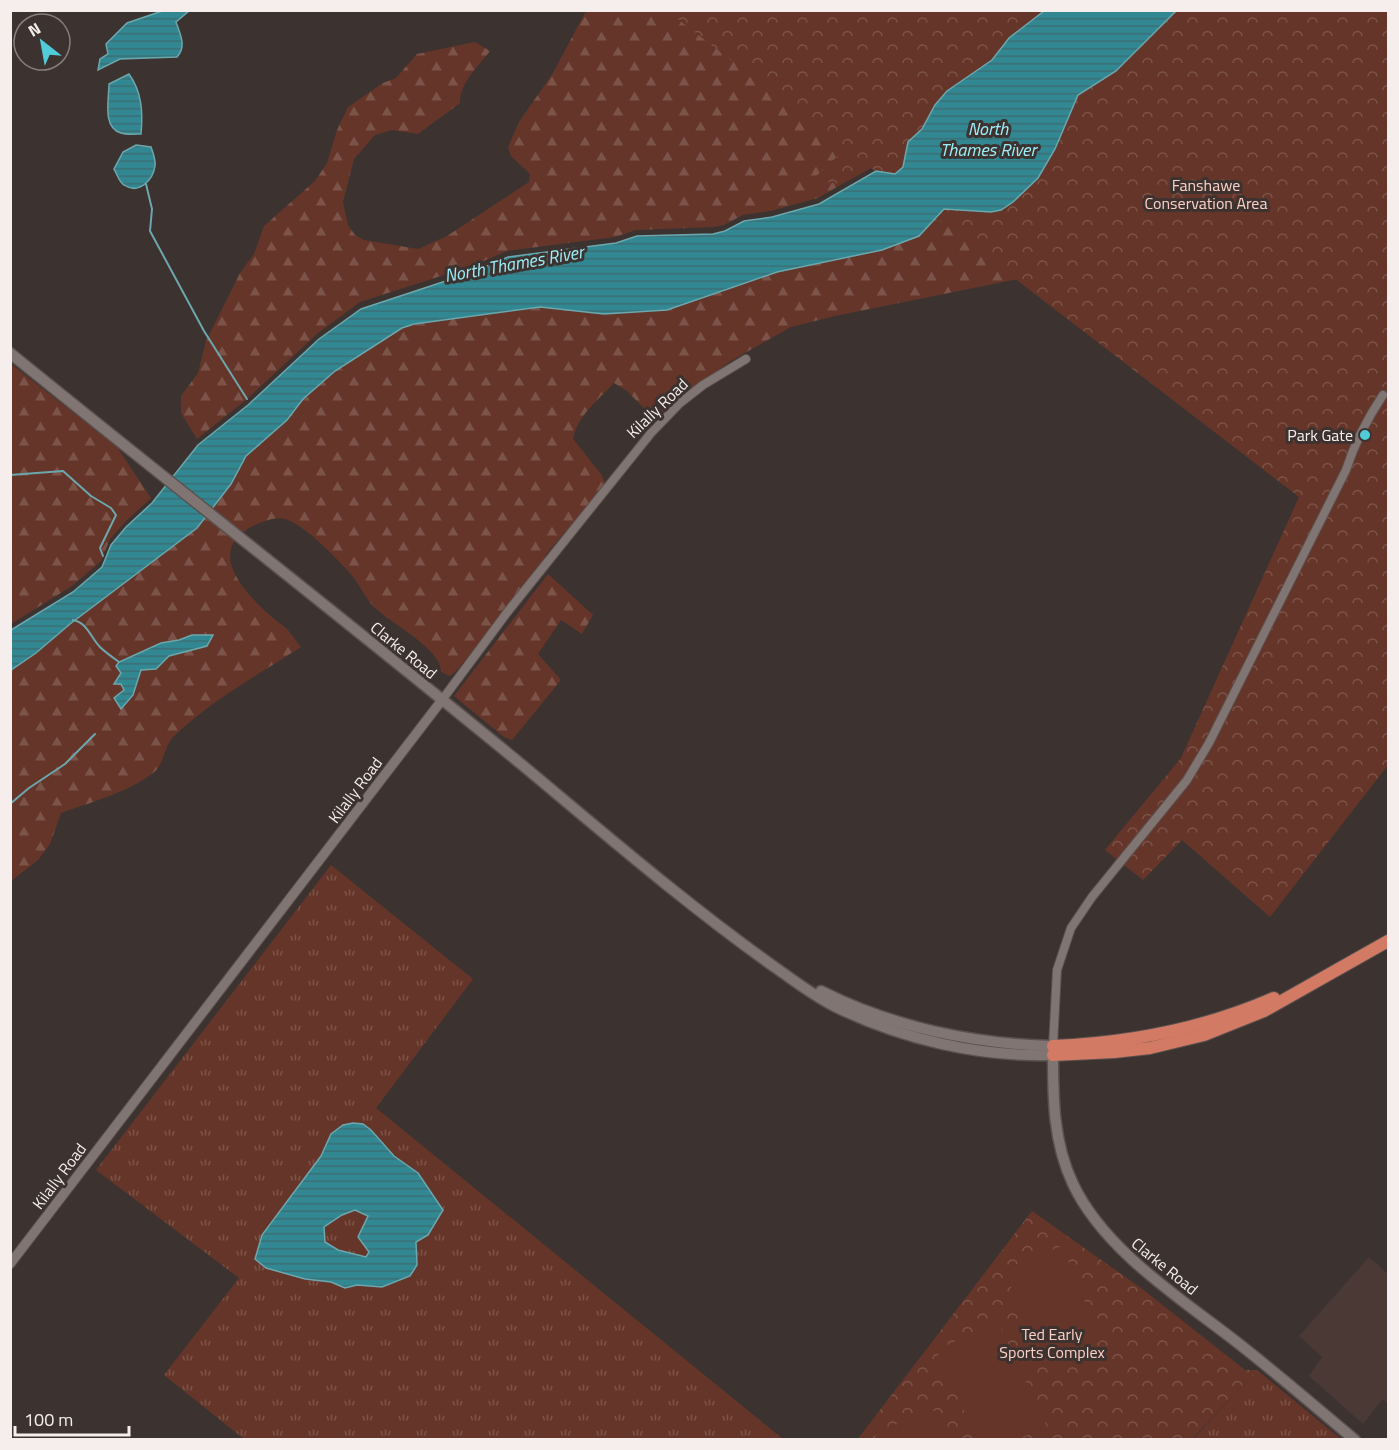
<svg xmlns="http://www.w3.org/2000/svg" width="1399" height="1450" font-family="'Titillium Web',sans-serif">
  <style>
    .built { fill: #4a3935 }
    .grass { fill: url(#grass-tufts) }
    .forest { fill: url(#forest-firs) }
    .park { fill: url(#park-crowns) }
    .pitch { fill: #663529 }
    .water { fill: url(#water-rules); stroke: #6ca7ad; stroke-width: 1.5; fill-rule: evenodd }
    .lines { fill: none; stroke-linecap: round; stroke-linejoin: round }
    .stream { stroke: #6ca7ad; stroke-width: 2 }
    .minor-casing { stroke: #5a514f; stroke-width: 10 }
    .tertiary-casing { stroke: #5a514f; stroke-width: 11 }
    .secondary-casing { stroke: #5a514f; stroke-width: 13 }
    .trunk-casing { stroke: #5a514f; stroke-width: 14 }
    .minor { stroke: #807572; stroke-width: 8 }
    .tertiary { stroke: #807572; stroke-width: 9 }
    .secondary { stroke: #807572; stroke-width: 10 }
    .trunk { stroke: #d37a64; stroke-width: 12 }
    .poi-dot { fill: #52cbd9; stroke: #3c3230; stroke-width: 2 }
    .labels { text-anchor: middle; stroke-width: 6; stroke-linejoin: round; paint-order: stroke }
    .park-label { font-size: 16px; fill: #fdd0c5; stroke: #3c3230 }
    .street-label { font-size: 16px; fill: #f5eeed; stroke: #3c3230 }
    .poi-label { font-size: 16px; fill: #f5eeed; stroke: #3c3230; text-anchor: end }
    .water-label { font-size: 18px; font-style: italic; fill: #9eeef8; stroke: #3c3230 }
  </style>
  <defs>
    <pattern id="grass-tufts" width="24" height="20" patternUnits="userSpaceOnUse" patternTransform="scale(1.5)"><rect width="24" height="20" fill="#663529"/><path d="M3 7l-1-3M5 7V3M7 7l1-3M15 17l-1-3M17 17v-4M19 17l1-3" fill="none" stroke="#7c5348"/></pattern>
    <pattern id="forest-firs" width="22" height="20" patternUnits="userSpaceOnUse" patternTransform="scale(1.5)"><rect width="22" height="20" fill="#663529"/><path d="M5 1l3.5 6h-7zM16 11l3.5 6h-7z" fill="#7c5348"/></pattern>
    <pattern id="park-crowns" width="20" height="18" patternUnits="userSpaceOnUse" patternTransform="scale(1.5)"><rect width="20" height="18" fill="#663529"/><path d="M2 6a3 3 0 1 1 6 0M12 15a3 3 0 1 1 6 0" fill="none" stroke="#7c5348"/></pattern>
    <pattern id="water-rules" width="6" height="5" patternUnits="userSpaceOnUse" patternTransform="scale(1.5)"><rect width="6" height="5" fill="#328892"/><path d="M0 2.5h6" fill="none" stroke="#3c6e74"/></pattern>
  </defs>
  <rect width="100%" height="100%" fill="#3c3230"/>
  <!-- built -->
  <path class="built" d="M1369,1257l19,17v130l-5,-5 -20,25 -54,-48 13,-19 -23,-21z"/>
  <!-- grass -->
  <g class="grass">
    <path d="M331,865l142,114 -97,129 407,331h-539l-80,-64 75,-97 -143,-108z"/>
    <path d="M1257,1370l84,69 -149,1z"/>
  </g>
  <!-- forest -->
  <g class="forest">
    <path d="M586,11h298l-9,154 -57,33 -47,13 -28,4 -19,10 -11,2 -77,3 -21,7 -108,14 -35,15 -112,36 -42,31 -71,66 -50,40 -16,-26v-17l17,-23 8,-32 34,-68 14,-19 10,-28 51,-45 12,-18 10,-33 11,-23 35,-24 13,-5 21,-24 58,-12 15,9c-11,15 -31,32 -30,52l-42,31 -26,-4 -17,5 -21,24 -11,43 5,23 7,10 9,5 54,9 29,-13 82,-54 1,-8 -19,-18 -3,-9 11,-25 34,-49z"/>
    <path d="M944,204l84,73 -193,39 -44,11 -62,35 -71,53h-7l-24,-24 -13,-8c-15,16 -37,33 -41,56l28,35 5,11 -60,69 -6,13 -82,102 -8,7 -9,-4c2,-22 -51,-49 -67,-65 -8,-8 -13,-20 -21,-30 -13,-16 -49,-53 -68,-58 -11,-3 -30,5 -39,11 -39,26 3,67 27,88 4,4 10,7 14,11 5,6 9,12 14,18 -45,29 -89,53 -128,90 -9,10 -9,28 -20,36 -26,20 -62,29 -92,40l-11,31 -12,16 -27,21v-215l236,-214 88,-85 67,-44z"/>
    <path d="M11,364l106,83 34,51 -26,24 -15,17 -9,22 -29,25 -61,38z"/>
    <path d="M548,574l45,41 -11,19 -21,-14 -23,34 23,26 -49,60 -8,-3 -50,-41z"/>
  </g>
  <!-- park -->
  <g class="park">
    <path d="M667,11h721v754l-118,152 -88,-77 -39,40 -38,-30 76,-92 118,-261 -428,-329c-24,13 -30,21 -57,10l32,-30z"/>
    <path d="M1032,1211l109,77 104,82h12l-65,69 -335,1z"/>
  </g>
  <!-- pitch -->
  <g class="pitch">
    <path d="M1062,1246l39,95 -58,26 -39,-98z"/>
    <path d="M998,1322l49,105 -29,12h-41l-41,-89z"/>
    <path d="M931,1406l17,33h-72l-1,-3z"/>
  </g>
  <!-- water -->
  <g class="water">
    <path d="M165,10l24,1 -13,11c4,12 11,24 1,35l-57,2 -22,11 2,-11 8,-5 -2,-10 21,-21z"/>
    <path d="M1044,11h132l-60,60 -38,24 -23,54 -17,29 -25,24 -12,8 -10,2 -47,-3 -25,27 -37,14 -105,22 -110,38 -63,4 -64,-7 -126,17 -12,4 -67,43 -32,28 -16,21 -41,36 -15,28 -34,44 -127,96 -34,29 -25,17v-40l62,-38 29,-25 9,-22 15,-18 26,-24 46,-58 50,-40 71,-66 42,-30 112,-37 35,-15 108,-14 21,-7 76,-2 12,-3 19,-10 28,-4 47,-13 57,-33 19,3 8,-7 5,-25 14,-13 13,-24 12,-14 45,-31 17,-22z"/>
    <path d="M129,74c13,18 14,38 12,60 -6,0 -14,1 -20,-1 -19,-5 -12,-34 -12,-49z"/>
    <path d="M136,145l15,2c2,6 5,13 4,19 -2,14 -16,29 -31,19 -5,-3 -7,-11 -10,-16l9,-17z"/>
    <path d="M192,635h21l-6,11 -38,10 -13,13 -15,1 -8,25 -12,14 -7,-11 10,-8 -3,-6h-7l7,-11 -5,-7 3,-4 42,-19 18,-3z"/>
    <path d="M353,1123l10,1 8,6 23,26 24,17 25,37 -15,25 -12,7 1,23 -7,11 -28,11 -25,-2 -12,3 -14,-6 -26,-3 -39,-11 -11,-9 7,-24 59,-79 10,-22 12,-9zM355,1210l13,6 -10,21 11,15 -3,5 -28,-7 -13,-8 -1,-15 18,-12z"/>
  </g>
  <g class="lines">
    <!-- stream -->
    <g class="stream">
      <path d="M146,184l6,25 -2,22 54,100 43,68"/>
      <path d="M10,475l53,-4 28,25 20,12 5,7 -16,33 3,8"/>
      <path d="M73,620c15,3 17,17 27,27 5,5 12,10 19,15"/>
      <path d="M10,804l19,-16 36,-24 30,-30"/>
    </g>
    <!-- minor casing -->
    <g class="minor-casing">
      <g id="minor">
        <path d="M442,700l67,-90 142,-177 29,-30 23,-18 43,-26"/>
        <path d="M1053,1046l4,-76 14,-42 21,-31 95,-117 22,-37 137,-273c9,-28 21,-51 37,-75"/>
      </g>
    </g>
    <!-- tertiary casing -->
    <g class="tertiary-casing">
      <path id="tertiary" d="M10,1264l432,-564"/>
    </g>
    <!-- secondary casing -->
    <g class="secondary-casing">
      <g id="secondary">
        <path d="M10,353c170,138 342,272 511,411 84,70 166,141 255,204 20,14 38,28 60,39 66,32 142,50 217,48"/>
        <path d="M821,991c71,36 153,53 232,55 0,47 -1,94 20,138 32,68 112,117 170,163 38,30 75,62 112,93"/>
      </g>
    </g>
    <!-- trunk casing -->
    <g class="trunk-casing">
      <g id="trunk">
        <path d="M1053,1046c77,-3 150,-17 221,-48"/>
        <path d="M1053,1055l61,-3 36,-4 54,-13 60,-24 124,-70"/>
      </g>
    </g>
    <!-- minor -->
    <use href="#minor" class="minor"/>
    <!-- tertiary -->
    <use href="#tertiary" class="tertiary"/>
    <!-- secondary -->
    <use href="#secondary" class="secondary"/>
    <!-- trunk -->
    <use href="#trunk" class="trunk"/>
  </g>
  <!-- markers -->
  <circle class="poi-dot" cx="1365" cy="435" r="6"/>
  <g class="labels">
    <!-- park labels -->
    <g class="park-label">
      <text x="1206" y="191">Fanshawe<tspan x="1206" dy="18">Conservation Area</tspan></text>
      <text x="1052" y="1340">Ted Early<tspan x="1052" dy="18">Sports Complex</tspan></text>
    </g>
    <!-- street labels -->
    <g class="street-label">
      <text transform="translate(657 408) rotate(-44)" y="6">Kilally Road</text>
      <text transform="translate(404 650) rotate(39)" y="6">Clarke Road</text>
      <text transform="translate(355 790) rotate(-53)" y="6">Kilally Road</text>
      <text transform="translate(59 1176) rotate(-53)" y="6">Kilally Road</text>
      <text transform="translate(1165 1266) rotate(39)" y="6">Clarke Road</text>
    </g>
    <!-- poi labels -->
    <g class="poi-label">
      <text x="1353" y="441">Park Gate</text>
    </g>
    <!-- water labels -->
    <g class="water-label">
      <text x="988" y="135">North<tspan x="988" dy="21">Thames River</tspan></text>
      <text transform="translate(514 264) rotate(-10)" y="6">North Thames River</text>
    </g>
  </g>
  <!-- border -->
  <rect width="1399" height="1450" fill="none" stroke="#f5eeed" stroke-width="24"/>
  <!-- north arrow -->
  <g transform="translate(42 42) rotate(329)"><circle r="28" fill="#3c3230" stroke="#867d7c" stroke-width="1.5"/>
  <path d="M0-4.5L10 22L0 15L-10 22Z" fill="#52cbd9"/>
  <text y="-9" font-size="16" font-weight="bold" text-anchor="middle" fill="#f5eeed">N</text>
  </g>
  <!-- scale -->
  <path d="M15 1426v9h114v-9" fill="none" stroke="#f5eeed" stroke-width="3"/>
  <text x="24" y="1426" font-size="18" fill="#f5eeed" stroke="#3c3230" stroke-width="4.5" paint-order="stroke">100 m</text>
</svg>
